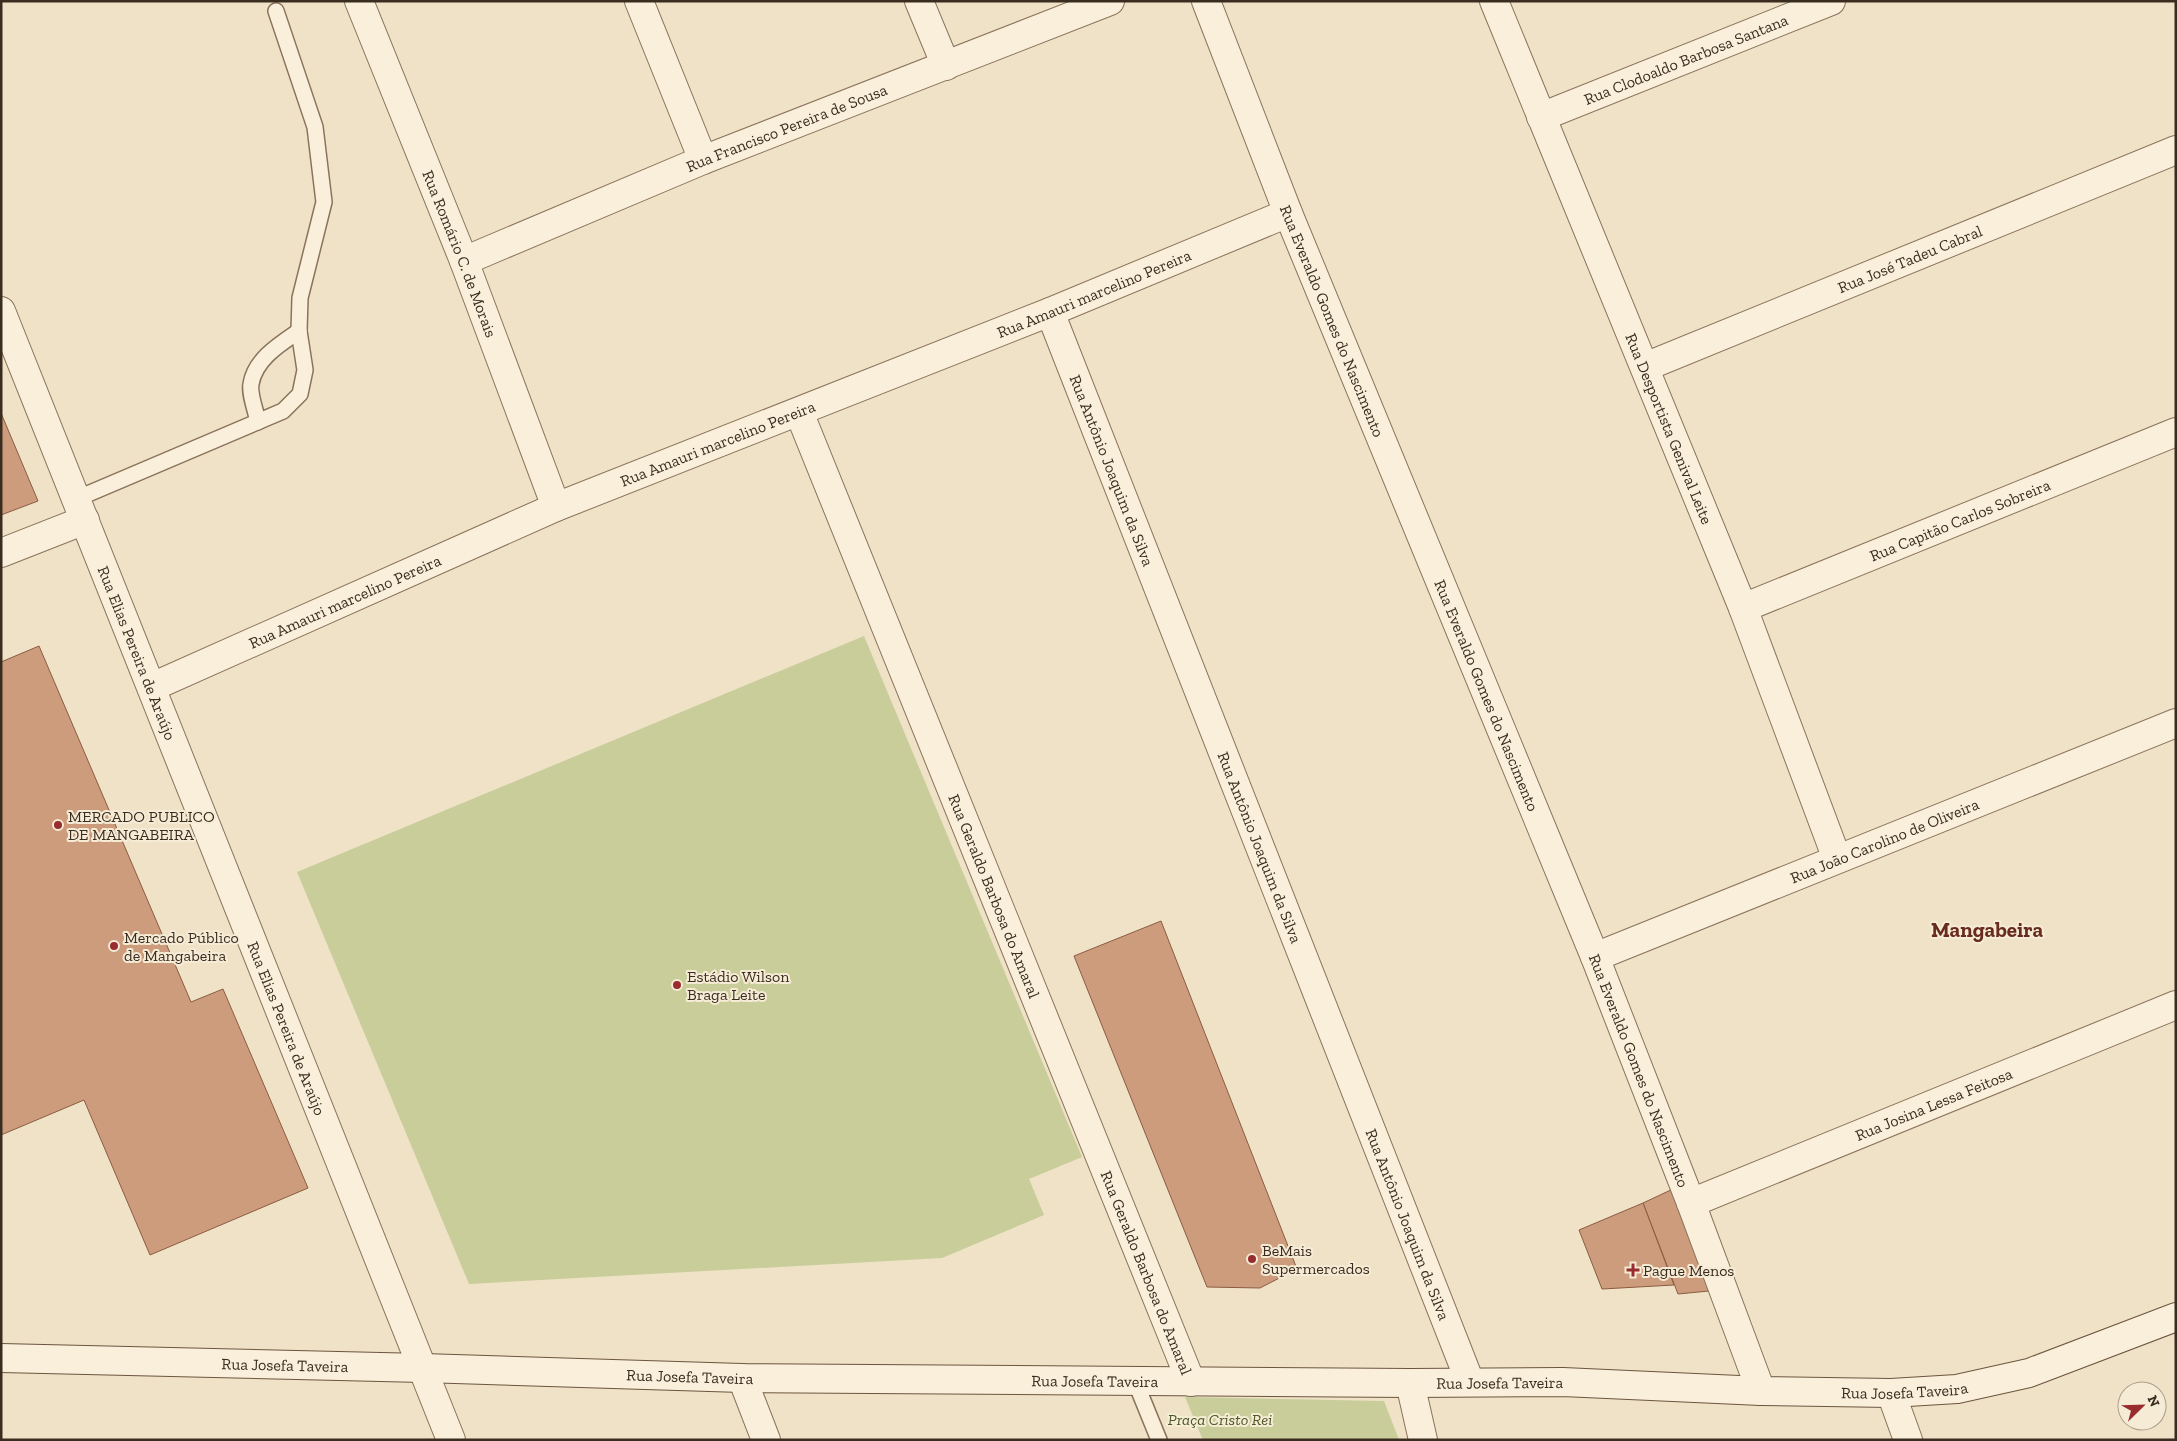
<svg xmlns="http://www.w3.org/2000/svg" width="2177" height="1441" font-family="'Zilla Slab',serif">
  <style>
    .green { fill: #c8cd9a }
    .building { fill: #cd9c7d; stroke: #8a5c42 }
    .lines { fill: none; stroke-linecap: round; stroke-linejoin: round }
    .service-casing { stroke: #8a735c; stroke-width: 18 }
    .minor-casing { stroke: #8a735c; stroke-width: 30 }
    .tertiary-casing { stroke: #8a735c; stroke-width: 30 }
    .secondary-casing { stroke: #6c553f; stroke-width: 30 }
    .service { stroke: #f9efda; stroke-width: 15 }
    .minor { stroke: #f9efda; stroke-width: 28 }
    .tertiary { stroke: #f9efda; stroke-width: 28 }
    .secondary { stroke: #f9efda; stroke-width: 28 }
    .poi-dot { fill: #992c2f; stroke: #f6ecd6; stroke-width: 2 }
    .labels { text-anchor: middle; stroke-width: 4; stroke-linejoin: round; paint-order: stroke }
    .street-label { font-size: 16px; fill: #3b2c20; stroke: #f6ecd6 }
    .poi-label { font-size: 16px; fill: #3b2c20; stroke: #f6ecd6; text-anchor: start }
    .park-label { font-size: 16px; font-style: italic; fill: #4c5726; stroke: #f6ecd6 }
    .district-label { font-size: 21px; font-weight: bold; fill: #672c1f; stroke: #f6ecd6 }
  </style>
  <rect width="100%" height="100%" fill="#efe2c7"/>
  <!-- green -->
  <g class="green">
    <path d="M864,636l218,521 -53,22 15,36 -102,43 -473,26 -172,-412z"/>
    <path d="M1185,1397l199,4 15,39h-196z"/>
  </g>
  <!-- building -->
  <g class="building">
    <path d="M1,413l37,88 -37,14z"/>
    <path d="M39,646l152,356 32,-13 85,199 -158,67 -66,-155 -83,35v-473z"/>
    <path d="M1161,921l136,348 -37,19 -53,-1 -133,-331z"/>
    <path d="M1675,1188l32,92 2,11 -31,3 -35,-91z"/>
    <path d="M1643,1203l31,82 -72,4 -23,-59z"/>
  </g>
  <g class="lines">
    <!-- service casing -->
    <g class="service-casing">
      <g id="service">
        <path d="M258,422c-2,-11 -9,-28 -7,-38 4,-25 29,-40 48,-53"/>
        <path d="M76,499l207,-88 17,-17 5,-24 -6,-39 1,-33 24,-96 -9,-75 -39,-116"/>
        <path d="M1135,1381l24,59"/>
      </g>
    </g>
    <!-- minor casing -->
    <g class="minor-casing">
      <g id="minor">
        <path id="s1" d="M359,1l105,260 92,246"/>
        <path d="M639,1l64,159"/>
        <path d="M919,1l27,65"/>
        <path id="s2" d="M1206,1l82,212 307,744 96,246 70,188"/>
        <path id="s3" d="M1494,1l249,607 94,251"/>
        <path id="s4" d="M1541,117l290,-116"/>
        <path id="s5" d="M464,261l239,-101 407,-159"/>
        <path id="s6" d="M1050,312l420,1070"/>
        <path id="s7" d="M1645,367l531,-217"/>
        <path id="s8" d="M799,412l392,970"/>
        <path d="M1,553l84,-33"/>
        <path id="s9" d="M1743,608l433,-176"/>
        <path id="s10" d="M152,687l404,-180 494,-195 238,-99"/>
        <path id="s11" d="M1595,957l581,-234"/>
        <path id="s12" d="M1691,1203l485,-198"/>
        <path d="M742,1378l24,62"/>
        <path d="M1410,1383l13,57"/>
        <path d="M1891,1393l17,47"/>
      </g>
    </g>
    <!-- tertiary casing -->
    <g class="tertiary-casing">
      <g id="tertiary">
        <path id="s13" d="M1,311l450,1129"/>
      </g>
    </g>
    <!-- secondary casing -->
    <g class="secondary-casing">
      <g id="secondary">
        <path id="s14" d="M1,1358l422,10 319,10 668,5 153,-1 198,9 130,2 66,-4 72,-16 147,-56"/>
      </g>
    </g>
    <!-- service -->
    <use href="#service" class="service"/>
    <!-- minor -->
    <use href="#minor" class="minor"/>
    <!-- tertiary -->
    <use href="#tertiary" class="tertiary"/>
    <!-- secondary -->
    <use href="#secondary" class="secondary"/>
  </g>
  <!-- markers -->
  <g class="poi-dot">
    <circle cx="58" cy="825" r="5"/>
    <circle cx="114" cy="946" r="5"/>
    <circle cx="677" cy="985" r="5"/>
    <circle cx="1252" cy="1259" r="5"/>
    <path d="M1630.5 1262.5h5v5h5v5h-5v5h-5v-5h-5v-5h5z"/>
  </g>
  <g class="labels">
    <!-- street labels -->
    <g class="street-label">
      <text dy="6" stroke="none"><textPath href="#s4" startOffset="156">Rua Clodoaldo Barbosa Santana</textPath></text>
      <text dy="6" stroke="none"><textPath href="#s5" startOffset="349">Rua Francisco Pereira de Sousa</textPath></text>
      <text dy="6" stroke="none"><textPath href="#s1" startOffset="272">Rua Romário C. de Morais</textPath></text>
      <text dy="6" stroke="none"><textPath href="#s7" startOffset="286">Rua José Tadeu Cabral</textPath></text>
      <text dy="6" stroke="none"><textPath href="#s10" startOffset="1021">Rua Amauri marcelino Pereira</textPath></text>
      <text dy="6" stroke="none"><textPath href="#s2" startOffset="344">Rua Everaldo Gomes do Nascimento</textPath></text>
      <text dy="6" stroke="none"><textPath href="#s3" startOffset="462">Rua Desportista Genival Leite</textPath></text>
      <text dy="6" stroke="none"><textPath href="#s10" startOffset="616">Rua Amauri marcelino Pereira</textPath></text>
      <text dy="6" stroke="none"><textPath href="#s6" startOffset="170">Rua Antônio Joaquim da Silva</textPath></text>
      <text dy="6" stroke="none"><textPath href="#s9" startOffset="234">Rua Capitão Carlos Sobreira</textPath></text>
      <text dy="6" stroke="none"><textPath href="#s10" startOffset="211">Rua Amauri marcelino Pereira</textPath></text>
      <text dy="6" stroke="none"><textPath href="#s13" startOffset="368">Rua Elias Pereira de Araújo</textPath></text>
      <text dy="6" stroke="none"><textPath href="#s2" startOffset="749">Rua Everaldo Gomes do Nascimento</textPath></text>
      <text dy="6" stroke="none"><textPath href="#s11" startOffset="312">Rua João Carolino de Oliveira</textPath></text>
      <text dy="6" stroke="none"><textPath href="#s6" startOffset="575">Rua Antônio Joaquim da Silva</textPath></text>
      <text dy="6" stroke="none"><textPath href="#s8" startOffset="522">Rua Geraldo Barbosa do Amaral</textPath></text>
      <text dy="6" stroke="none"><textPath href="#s13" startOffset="772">Rua Elias Pereira de Araújo</textPath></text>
      <text dy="6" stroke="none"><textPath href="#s2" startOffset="1154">Rua Everaldo Gomes do Nascimento</textPath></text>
      <text dy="6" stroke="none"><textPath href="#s12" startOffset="262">Rua Josina Lessa Feitosa</textPath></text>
      <text dy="6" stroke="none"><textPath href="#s6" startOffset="980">Rua Antônio Joaquim da Silva</textPath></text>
      <text dy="6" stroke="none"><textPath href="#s8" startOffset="928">Rua Geraldo Barbosa do Amaral</textPath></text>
      <text dy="6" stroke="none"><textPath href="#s14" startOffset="284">Rua Josefa Taveira</textPath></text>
      <text dy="6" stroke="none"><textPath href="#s14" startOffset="689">Rua Josefa Taveira</textPath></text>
      <text dy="6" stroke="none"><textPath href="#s14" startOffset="1094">Rua Josefa Taveira</textPath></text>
      <text dy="6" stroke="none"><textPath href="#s14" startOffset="1499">Rua Josefa Taveira</textPath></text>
      <text dy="6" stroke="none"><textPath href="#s14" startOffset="1904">Rua Josefa Taveira</textPath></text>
    </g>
    <!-- poi labels -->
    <g class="poi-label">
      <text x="68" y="822">MERCADO PUBLICO<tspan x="68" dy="18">DE MANGABEIRA</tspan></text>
      <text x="124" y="943">Mercado Público<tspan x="124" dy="18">de Mangabeira</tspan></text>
      <text x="687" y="982">Estádio Wilson<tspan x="687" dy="18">Braga Leite</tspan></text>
      <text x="1262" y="1256">BeMais<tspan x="1262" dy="18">Supermercados</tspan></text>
      <text x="1643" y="1276">Pague Menos</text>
    </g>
    <!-- park labels -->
    <g class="park-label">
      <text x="1220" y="1425">Praça Cristo Rei</text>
    </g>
    <!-- district labels -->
    <g class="district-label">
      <text x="1987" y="937">Mangabeira</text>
    </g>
  </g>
  <!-- border -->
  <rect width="2177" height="1441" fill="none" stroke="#3b2c20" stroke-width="5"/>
  <!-- north arrow -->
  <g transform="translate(2142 1406) rotate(67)"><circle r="24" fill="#f6ecd6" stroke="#ab9f8d"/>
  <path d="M0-4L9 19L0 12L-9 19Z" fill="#992c2f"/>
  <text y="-8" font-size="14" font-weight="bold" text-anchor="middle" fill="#3b2c20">N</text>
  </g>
</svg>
